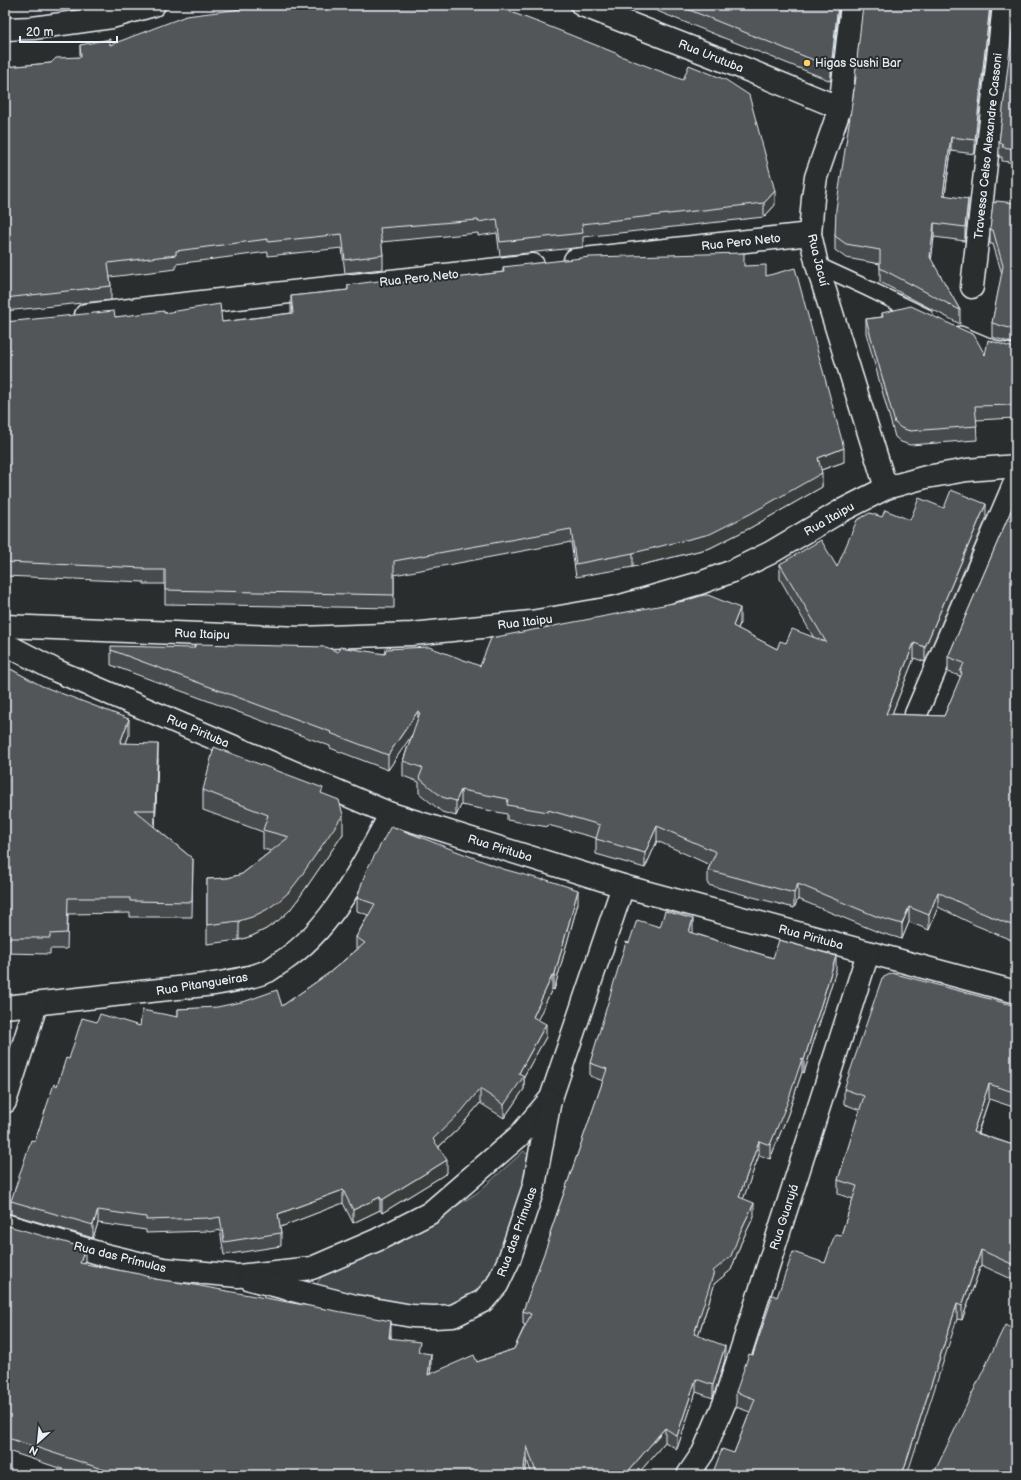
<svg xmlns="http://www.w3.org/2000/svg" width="1021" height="1480" font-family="'Balsamiq Sans',sans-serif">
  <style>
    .green { fill: #424648; stroke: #959ca0 }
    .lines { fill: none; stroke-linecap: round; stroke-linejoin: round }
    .service-casing { stroke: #e8f1f8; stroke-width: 18 }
    .minor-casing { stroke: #e8f1f8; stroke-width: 25 }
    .service { stroke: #2a2d2e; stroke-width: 15 }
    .minor { stroke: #2a2d2e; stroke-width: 22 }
    .wall { fill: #474b4d; stroke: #e8f1f8 }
    .shaded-wall { fill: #3a3d3e; stroke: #e8f1f8 }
    .building { fill: #535759; stroke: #e8f1f8 }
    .poi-dot { fill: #ffd166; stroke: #2a2d2e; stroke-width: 1.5 }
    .labels { text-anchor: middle; stroke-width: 4; stroke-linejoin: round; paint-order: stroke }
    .street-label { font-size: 12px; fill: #e8f1f8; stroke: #2a2d2e }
    .poi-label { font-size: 12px; fill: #e8f1f8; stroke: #2a2d2e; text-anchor: start }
  </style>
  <rect width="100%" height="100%" fill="#2a2d2e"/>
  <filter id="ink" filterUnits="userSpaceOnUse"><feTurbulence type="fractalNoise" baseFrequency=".025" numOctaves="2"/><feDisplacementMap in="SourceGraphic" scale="8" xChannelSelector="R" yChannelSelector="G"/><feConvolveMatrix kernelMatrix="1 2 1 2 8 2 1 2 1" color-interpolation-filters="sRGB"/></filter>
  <g filter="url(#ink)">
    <!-- green -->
    <path class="green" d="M524,1151l9,9 -5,25 -38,95 -17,17 -26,11h-39l-84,-14 -8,-9 8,-12 92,-42 61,-38z"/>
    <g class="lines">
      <!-- service casing -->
      <g class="service-casing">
        <g id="service">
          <path d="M817,265l48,22 60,29"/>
          <path d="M960,334l36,15 20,4"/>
        </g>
      </g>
      <!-- minor casing -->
      <g class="minor-casing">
        <g id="minor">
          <path d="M582,5l156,61 102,42"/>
          <path d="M852,5l-12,103 -24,69 -3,21 -3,36 7,31 69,223"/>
          <path d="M5,29l28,-1 79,-11 42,-12"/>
          <path d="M575,260l235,-26"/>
          <path d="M972,287l32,-282"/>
          <path d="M86,315l447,-50"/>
          <path d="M5,626l295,12 112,-4 119,-12 86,-15 83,-24 33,-12 37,-18 71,-42 45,-23 40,-11 41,-7 49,-4"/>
          <path d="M5,644l52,27 334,143 232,72 393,106"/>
          <path d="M916,714l100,-234"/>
          <path d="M5,1007l209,-23c18,-3 37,-6 54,-13 5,-3 10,-7 15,-10 52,-35 78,-95 108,-147"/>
          <path d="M5,1102l31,-97"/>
          <path d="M5,1225l100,30 58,14 75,7 74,-8 65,-28 53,-27 89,-77 32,-38 72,-212"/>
          <path d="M250,1279l105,27 57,10 22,1 19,-1 30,-15 14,-16 12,-25 25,-74 16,-86"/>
          <path d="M688,1475l15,-22 21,-49 144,-451"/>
        </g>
      </g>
      <!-- service -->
      <use href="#service" class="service"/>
      <!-- minor -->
      <use href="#minor" class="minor"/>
    </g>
    <!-- wall -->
    <g class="wall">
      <path d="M273,5h228l-1,3 118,48 157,149 -11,12 -181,20v10l-83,9 -3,-23 -19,3v-3l-97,9 2,13v14l-38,4 -3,-25 -74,8v-4l-92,12v5l-66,8 1,9v14l-106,11v-244l46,-4 29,-6v-12h30z"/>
      <path d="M642,5h197l-8,76z"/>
      <path d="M990,5v11l-15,138 -24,-3 -6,44 23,18 -3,28 -31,-4 -3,23 29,50v14l-80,-42v-18l-34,-6 -11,-8v-14l20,-150v-9z"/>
      <path d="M1016,5v158l-14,-2v-4h-3v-14z"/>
      <path d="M996,203h20v141l-24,-7v-14l10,-49 -9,-30h-3v-14z"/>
      <path d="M744,266l22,10 78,186 -23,8 1,17 -72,41 -40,20 -77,19 -57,10 -5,-35 -177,33v33l-229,-4v-20h-21v-2l-139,-6v-254l110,-5 49,-4 58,9 69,-9v-17l57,-6v-5l38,-1 69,-6 48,-6v-5z"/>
      <path d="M882,313l103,42 31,-7v70l-40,2 1,20 -67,5 -9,-3 -6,-5 -29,-104v-14l16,-2z"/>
      <path d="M1016,499v443l-41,-17 -37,-18 -9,23 -20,-8 -7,17 -24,-7 -80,-33 -4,9 -86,-23v-15l2,-5 -53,-24 -12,27 -49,-14v-16l-48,-13v2l-41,-7v-6l-46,-9 -5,11 -14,-4 -23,-19v-11l-16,-6v-15l9,-27 -24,36 -58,-22v-2l-219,-81v-15l227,2 47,2 95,12 260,-43 -2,6 39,20 9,-6 28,-5 -34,-59v-15l57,3 45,-50 28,3 34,-12 42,11 -61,143 -11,-4 -22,56 52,2 16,-37v-3l-12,-4v-15z"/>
      <path d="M5,666l124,69 -3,8 32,16 -3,67h-2l40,33 -1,58h-62v-4l-62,1 -1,35h-17v5l-45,-1z"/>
      <path d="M203,790l120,4 20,40 -44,64 -10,13 -10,9 -13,9 -14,7 -13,4 -32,4v-65l21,-1 14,-4 29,-23 -8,-2v-17l-60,-22z"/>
      <path d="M357,898l221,5 -24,87 -2,-1 -15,31 9,17 -22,39v13l-20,29 -24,-15 -19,23 -22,21 8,26 -65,40 -2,-3 -27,13 -10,-20 -63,24 1,6v13l-57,9 -4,-25 -11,2 -1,-1 -62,2v-3l-48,-7 -5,15 -82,-24v-13l46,-115 12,-27 28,-37 43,4 38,-9v-8l104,-3 47,-33 27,-23v-13l12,-22 -11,-4z"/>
      <path d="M660,927l33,6 80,25 63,12 -32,103 -2,-1 -14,42 -18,45 -11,-4 -16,44 11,17 -13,27 -10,27 -17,14v2l-16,50 27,23 -12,39 -17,-6 -19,57 -12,-7 -28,33h-105l-5,-15 -2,15h-445l-75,-25v-225l80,37 -1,2 71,15 236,55v4l29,14 11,15 -1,7 47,-12 37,-13 11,-24 -2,-1v-13l27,-73v-5l53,-152 -13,-5v-13l39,-120z"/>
      <path d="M1016,1006v102l-27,-9 -11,34 38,13v135l-35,-16 -19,55 -5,-1 -223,134 16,-41 -14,-5v-15l17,-37 24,-58 48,-34 16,-28 12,-36 -15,-5v-14l22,-70 -16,-6v-15z"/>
    </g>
    <!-- shaded-wall -->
    <g class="shaded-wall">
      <path d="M495,5h6l-6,15z"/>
      <path d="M838,5h1l-8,76v-14z"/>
      <path d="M990,5v11l-15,138v-14z"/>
      <path d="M951,137v14l-8,58v-14z"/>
      <path d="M775,191v14l-11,12v-14z"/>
      <path d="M968,199v14l-3,28v-14z"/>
      <path d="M934,223v14l-4,34v-14z"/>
      <path d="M844,448v14l-26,9v-13z"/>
      <path d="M822,473v14l-72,41 -40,20 -77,19v-14z"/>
      <path d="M986,504v15l-61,143v-15z"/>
      <path d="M740,608v15l-7,18v-15z"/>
      <path d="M914,643v15l-28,71v-15z"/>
      <path d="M418,711v15l-30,44v-15z"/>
      <path d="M129,719v16l-9,23v-15z"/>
      <path d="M158,744v15l-3,67v-16z"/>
      <path d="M461,790v15l-5,11v-15z"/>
      <path d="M343,815v19l-44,64 -10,13 -10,9 -13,9 -14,7 -13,4v-19z"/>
      <path d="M657,826v15l-12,27v-15z"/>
      <path d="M798,884v15l-4,9v-15z"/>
      <path d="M578,890v13l-24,87v-13z"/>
      <path d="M938,892v15l-9,23v-15z"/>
      <path d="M909,907v15l-7,17v-15z"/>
      <path d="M693,919v13l-4,13v-13z"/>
      <path d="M836,956v14l-32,103v-13z"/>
      <path d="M552,976v13l-19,41v-13z"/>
      <path d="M546,1024v13l-22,39v13l-20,29v-13l15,-32z"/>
      <path d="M802,1059v13l-14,42 -18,45v-14z"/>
      <path d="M989,1084v15l-16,47v-14z"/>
      <path d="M480,1089v14l-19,23 -28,26v-13z"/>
      <path d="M759,1141v14l-20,56v-14z"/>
      <path d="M447,1160v13l-65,40v-13z"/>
      <path d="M343,1190v13l-65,25v-14z"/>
      <path d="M380,1197v13l-27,13v-13z"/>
      <path d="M754,1203v13l-13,27 -10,27 -17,14v2l-20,62v-14l18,-62 29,-42z"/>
      <path d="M98,1210v13l-5,15v-13z"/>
      <path d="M85,1248v14l-5,15v-14z"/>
      <path d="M981,1250v15l-19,55v-14z"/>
      <path d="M957,1304v15l-50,156h-5z"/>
      <path d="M391,1321v13l-2,17v-13z"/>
      <path d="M725,1346v13l-12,39v-13z"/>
      <path d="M431,1354v13l-3,22v-14z"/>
      <path d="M696,1379v13l-19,57v-13z"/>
      <path d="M665,1428v14l-28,33h-12z"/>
      <path d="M527,1446v14l-2,15h-2z"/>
    </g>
    <!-- building -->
    <g class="building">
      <path d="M273,5h222v1l58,22 65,26v1l65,25 6,-15 37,15 23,15 26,96 -11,12 -182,21 1,9 -83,9 -3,-23 -19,3v-2l-98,8 3,27 -38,5 -3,-26 -74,8v-3l-92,12v4l-68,8 3,23 -106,12v-231l46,-4 5,-5 25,-1 -1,-12 30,-6v6l76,-29z"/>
      <path d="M677,5h161l-7,62z"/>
      <path d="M863,5h127l-15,135 -24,-3 -8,58 25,4 -3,28 -31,-4 -4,34 30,53 -80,-42v-18l-34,-6 -11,-8 1,-27 20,-132h-1z"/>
      <path d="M1015,5h1v144l-14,-2 1,-3 -4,-1z"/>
      <path d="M996,201l20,2v127l-24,-7 11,-57 -10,-36h-3l3,-28 3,1z"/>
      <path d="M744,253v13l22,-1v11l29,-8 49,180 -26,10 4,15 -72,41 -40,20 -77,19 -57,11 -5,-35 -177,32v34l-229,-5v-20h-21v-2l-139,-6v-240l109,-11 1,6 49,-6v2l56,-9 2,18 71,-9 -2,-17 57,-6v-5l38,-5v4l69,-6 49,-6 -1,-5 87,-10z"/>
      <path d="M911,306l63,29 11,20 3,-15 26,8h2v57l-41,1 2,20 -67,5 -9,-3 -6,-5 -29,-104 17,-2 -1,-4z"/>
      <path d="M951,490l35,14 -61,143 -11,-4 -28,71 58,2 18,-43 -2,-1 4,-9 -16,-6 68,-158v428l-41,-17 -37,-18 -9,23 -20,-8 -7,17 -24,-7 -80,-33 -4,9 -86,-23 8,-18 -59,-26 -12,27 -49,-14 4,-14 -52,-15v2l-41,-7 1,-6 -47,-9 -5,11 -14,-4 -23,-19 4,-10 -20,-7 17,-49 -2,-1 -30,44 -58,-22 1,-1 -220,-82v-4l83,2 2,-4 130,3 12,5 2,-5 45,7 1,-5 43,-2 51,19 11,-28 193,-37 20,-6h4l32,13 -7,18 44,23 3,-8 6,2 6,-14 34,13 -46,-78 41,-24 16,27 20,-47 13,-7 12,4 3,-7 25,10 9,-22 25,10z"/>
      <path d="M5,666l37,20 87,33 -9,24 38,1 -3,66h-21l59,49 -1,43 -62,-1v-3h-62l-1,35 -17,1v4h-45z"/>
      <path d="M214,747l109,41 -2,5 18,7 4,15 -44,64 -10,13 -10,9 -13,9 -14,7 -13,4 -32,4v-46l21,-1 14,-4 47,-37 -26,-7 5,-15 -65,-25z"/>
      <path d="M391,826l112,43 40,11 1,-1 34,11 -24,87 -2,-1 -19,41 13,7 -27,49 5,3 -20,29 -24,-16 -19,23 -28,27 14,21 -65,40 -2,-3 -27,13 -10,-20 -65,24 3,19 -57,9 -4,-25 -11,2 -1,-1 -62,2v-3l-48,-7 -5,15 -82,-24 20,-61 4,1 19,-57 3,2 9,-28 3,1 13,-41 15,4 3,-8 40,12 2,-16 36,7v-8l39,-2 29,-6 31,-11 5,16 47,-33 36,-30 -9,-6 19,-33 -18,-6 9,-27z"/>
      <path d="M665,911l28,8 -4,13 84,26 6,-18 57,16 -32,104 -2,-1 -14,42 -18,44 -11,-4 -20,56 15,6 -13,27 -10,26 -19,16h2l-20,62 31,12 -12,39 -17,-6 -19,57 -12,-8 -40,47h-88l-10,-29 -4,29h-409l-7,-1 1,-3 -103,-34v-212l80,23 -5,15 59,11 16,5 34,5 202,37 -2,17 31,4 -2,10 13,2 -3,21 46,-20 3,7 37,-13 17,-35 -8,-3 28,-77 -1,-1 57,-164 -17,-6 36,-121 3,1 8,-23 23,7z"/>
      <path d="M892,973l124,33v87l-27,-9 -16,48 43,14v120l-35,-16 -19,56 -5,-2 -55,171h-190l10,-26 12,4 21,-54 -19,-7 13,-38 4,1 20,-60 4,2 16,-45 32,11 10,-29 6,1 16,-49 -19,-6 26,-84 -20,-7 38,-111z"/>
      <path d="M1005,1325l11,5v145h-83z"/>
    </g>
  </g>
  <!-- markers -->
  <circle class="poi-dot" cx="807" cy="63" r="4"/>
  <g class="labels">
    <!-- street labels -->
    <g class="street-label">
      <text transform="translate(711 56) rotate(22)" y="4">Rua Urutuba</text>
      <text transform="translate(988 146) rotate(-84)" y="4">Travessa Celso Alexandre Cassoni</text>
      <text transform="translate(741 242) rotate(-6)" y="4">Rua Pero Neto</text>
      <text transform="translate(818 260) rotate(76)" y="4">Rua Jacuí</text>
      <text transform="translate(419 278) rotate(-6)" y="4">Rua Pero Neto</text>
      <text transform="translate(829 519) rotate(-30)" y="4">Rua Itaipu</text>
      <text transform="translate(525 622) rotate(-7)" y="4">Rua Itaipu</text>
      <text transform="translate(202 634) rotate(2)" y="4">Rua Itaipu</text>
      <text transform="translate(198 731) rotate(23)" y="4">Rua Pirituba</text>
      <text transform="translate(500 848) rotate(17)" y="4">Rua Pirituba</text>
      <text transform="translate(811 937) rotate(15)" y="4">Rua Pirituba</text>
      <text transform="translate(202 984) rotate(-9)" y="4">Rua Pitangueiras</text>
      <text transform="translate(784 1217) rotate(-72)" y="4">Rua Guarujá</text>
      <text transform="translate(517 1232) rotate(-70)" y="4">Rua das Prímulas</text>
      <text transform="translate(120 1257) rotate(14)" y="4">Rua das Prímulas</text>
    </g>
    <!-- poi labels -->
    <g class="poi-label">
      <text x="815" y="67">Higas Sushi Bar</text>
    </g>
  </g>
  <!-- margin -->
  <rect width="1021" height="1480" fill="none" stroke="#2a2d2e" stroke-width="20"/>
  <rect x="10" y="10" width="1001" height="1460" fill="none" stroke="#e8f1f8" stroke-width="1.5" filter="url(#ink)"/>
  <!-- north arrow -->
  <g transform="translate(38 1442) rotate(207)" stroke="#2a2d2e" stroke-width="3" paint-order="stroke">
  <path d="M0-3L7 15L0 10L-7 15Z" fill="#e8f1f8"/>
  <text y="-6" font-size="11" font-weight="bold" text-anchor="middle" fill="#e8f1f8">N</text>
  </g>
  <!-- scale -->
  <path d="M20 36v6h97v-6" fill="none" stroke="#e8f1f8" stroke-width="2"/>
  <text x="26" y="36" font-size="12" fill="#e8f1f8" stroke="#2a2d2e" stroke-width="3" paint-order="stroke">20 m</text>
</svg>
